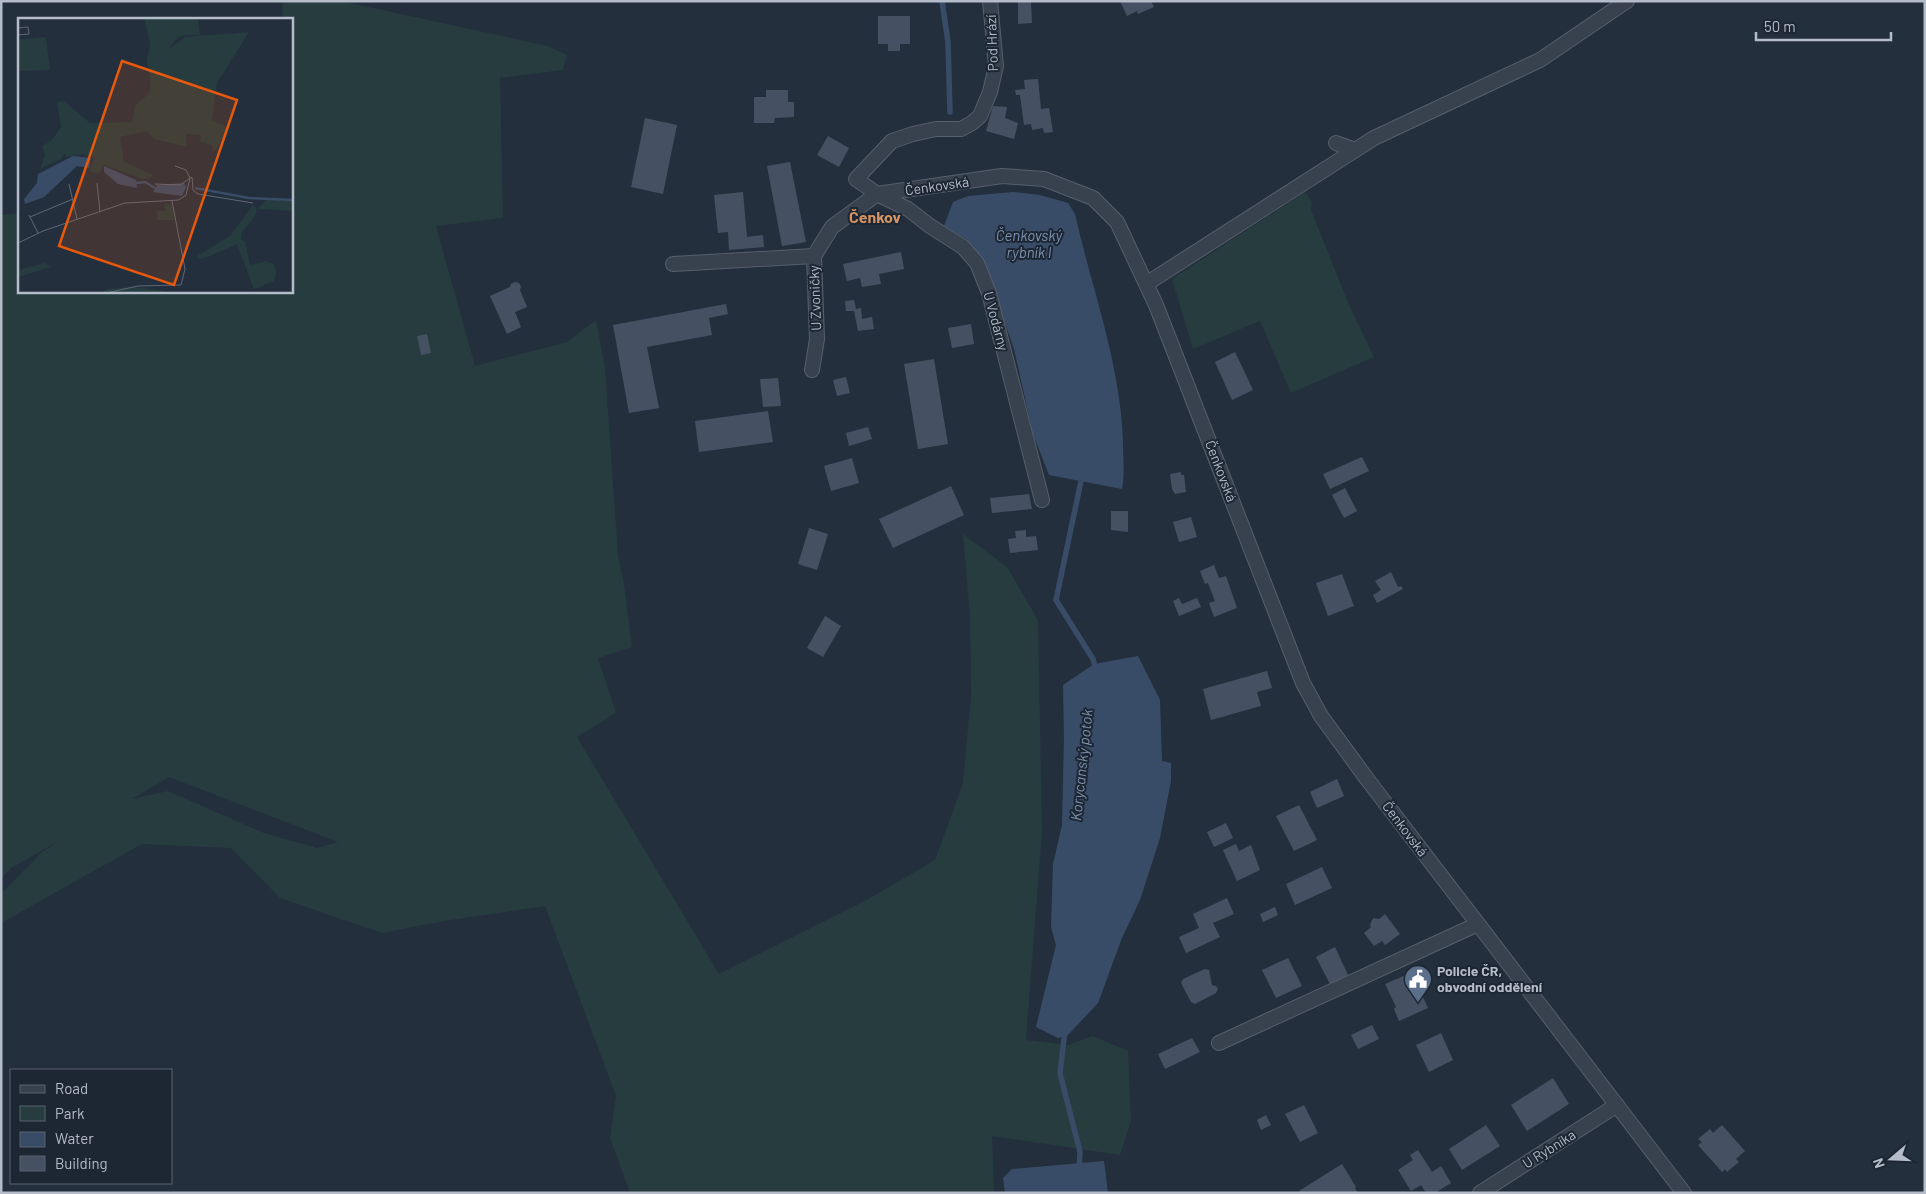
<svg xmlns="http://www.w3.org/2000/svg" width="1926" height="1194" font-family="Barlow,sans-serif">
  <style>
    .green { fill: #263c3f; fill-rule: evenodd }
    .water { fill: #394c67 }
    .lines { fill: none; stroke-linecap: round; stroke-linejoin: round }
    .stream { stroke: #394c67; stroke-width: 5.5 }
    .building { fill: #455162 }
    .street-casing { stroke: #565f6c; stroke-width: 16 }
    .street { stroke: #38414e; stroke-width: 14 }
    .labels { text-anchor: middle; stroke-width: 4; stroke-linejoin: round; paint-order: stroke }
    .street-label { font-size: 14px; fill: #b4bcc9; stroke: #1d2633 }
    .poi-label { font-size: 14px; font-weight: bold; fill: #b4bcc9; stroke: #1d2633; text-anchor: start }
    .water-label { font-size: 15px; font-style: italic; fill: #7c92b1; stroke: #1d2633 }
    .quarter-label { font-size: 16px; font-weight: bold; fill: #d59563; stroke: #1d2633 }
    .inset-river { fill: none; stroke: #394c67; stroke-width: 2.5 }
    .inset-road { fill: none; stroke: #5e6776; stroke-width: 1 }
    .view { fill: #e8590c; fill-opacity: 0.15; stroke: #e8590c; stroke-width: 2.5 }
    .inset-edge { fill: none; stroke: #b4bcc9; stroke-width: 2.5 }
  </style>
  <rect width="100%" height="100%" fill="#242f3e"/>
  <!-- green -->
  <g class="green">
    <path d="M283,1h58l207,45 19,9 -4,15 -63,8 3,140 -67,8 39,140 92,-24 29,-22 9,48 13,187 6,29 8,63 -34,11 18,55 -39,24 142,237 146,-73 70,-41 28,-77 8,-87 -1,-81 -7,-81 44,33 31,53 4,211 -16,209 42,5 25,-9 35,15 3,70 -11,34 -128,-19 2,57h-364l-20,-55 6,-42 -71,-190 -101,15 -62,12 -102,-35 -49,-50 -89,-4 -141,79v-29l41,-42 15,-10 -46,26 -10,11v-664l18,-2v78h272v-272h-9zM169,777l169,65 -21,6 -53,-15 -96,-42 -36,8z"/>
    <path d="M1305,192l7,10 -1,8 38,95 25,52 -83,36 -31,-72 -67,28 -21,-70z"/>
  </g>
  <!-- water -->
  <g class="water">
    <path d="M1013,192l27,3 28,8 7,11c17,76 46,151 48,229 0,16 2,30 -1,46l-73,-14 -16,-41 -19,-85 -22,-64 -12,-27 -14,-19 -22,-13 9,-24 15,-6z"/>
    <path d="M1138,656l22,44 2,61 9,2v18l-11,57 -20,62 -18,38 -24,65 -30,32 -10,3 -22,-11 20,-82 -5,-18 2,-63 9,-39 2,-87 -1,-53 31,-21z"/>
    <path d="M1104,1161l4,32h-103l-2,-15 9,-9z"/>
  </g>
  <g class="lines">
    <!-- stream -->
    <g class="stream">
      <path d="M942,1l6,41 2,70"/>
      <path d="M1080,475l1,6 -25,119 37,59 3,12"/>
      <path d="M1065,1030l-5,43 20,79 -1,19"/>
    </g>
  </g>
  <!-- building -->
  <g class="building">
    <path d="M1018,1h13l1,22 -14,1z"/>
    <path d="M1120,1h31l3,6 -16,7 -1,-3 -10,5z"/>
    <path d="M878,16h32v28h-10v7h-12v-7h-10z"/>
    <path d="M1038,79l3,30 8,-1 4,24 -9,1 -1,-5 -11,2 -1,-6 -7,1 -4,-30h-4l-1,-5 10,-1 -1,-9z"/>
    <path d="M766,90h22v12h6v15l-19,1 -1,5h-20v-26h12z"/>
    <path d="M993,106l14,1 -2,11 13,5 -4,16 -28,-8z"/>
    <path d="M645,118l32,7 -14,69 -32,-7z"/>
    <path d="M828,136l21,12 -10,19 -22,-12z"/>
    <path d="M790,162l16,80 -24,4 -15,-80z"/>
    <path d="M743,192l4,45 16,-2 1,12 -35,3 -1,-18 -10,1 -4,-38z"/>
    <path d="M901,252l3,17 -25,5 2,10 -19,3 -2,-9 -13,3 -4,-17z"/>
    <path d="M515,282l4,1 2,4 -1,3 7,17 -12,5 6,15 -14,7 -17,-38 20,-9 1,-3z"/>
    <path d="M854,300l2,9 5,-1 1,11 10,-2 2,12 -16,2 -4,-20h-8l-1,-10z"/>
    <path d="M726,304l2,10 -19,4 3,17 -65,12 12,61 -30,5 -16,-88z"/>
    <path d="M971,324l3,20 -22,4 -4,-20z"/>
    <path d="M427,334l4,19 -10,2 -4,-19z"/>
    <path d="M1235,352l18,38 -21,10 -17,-38z"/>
    <path d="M934,359l14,85 -30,5 -14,-85z"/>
    <path d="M846,377l4,16 -13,3 -4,-16z"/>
    <path d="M778,378l3,28 -18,1 -3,-28z"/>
    <path d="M768,411l5,31 -74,10 -4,-31z"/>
    <path d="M868,427l4,12 -23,7 -3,-13z"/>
    <path d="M1362,457l7,14 -39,18 -7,-15z"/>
    <path d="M852,458l7,25 -28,8 -7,-25z"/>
    <path d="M1181,472v3h3l2,17 -11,2 -3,-5 -2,-15z"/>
    <path d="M951,486l13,29 -71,33 -14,-29z"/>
    <path d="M1345,488l12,23 -13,7 -12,-23z"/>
    <path d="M1029,494l3,15 -40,4 -2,-15z"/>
    <path d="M1111,511h17v21l-17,-2z"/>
    <path d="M1191,517l6,20 -18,5 -6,-20z"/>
    <path d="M809,528l19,6 -11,36 -19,-6z"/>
    <path d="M1026,530v7l10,-1 2,14 -28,3 -2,-14 8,-1 -1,-7z"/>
    <path d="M1214,565l5,13 7,-2 11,32 -23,9 -5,-14 6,-2 -7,-18 -3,1 -5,-13z"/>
    <path d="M1391,572l7,15 3,-1 2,3 -26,14 -4,-8 8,-5 -6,-9z"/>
    <path d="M1342,574l12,32 -26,10 -12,-33z"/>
    <path d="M1179,598l3,6 15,-6 4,9 -22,9 -6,-15z"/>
    <path d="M825,616l16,10 -18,31 -16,-9z"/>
    <path d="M1267,671l5,17 -15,4 4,14 -50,14 -8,-31z"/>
    <path d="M1337,779l7,17 -27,12 -7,-16z"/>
    <path d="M1299,805l18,35 -23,11 -18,-35z"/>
    <path d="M1226,823l7,15 -19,9 -7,-15z"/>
    <path d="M1236,844l3,7 12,-6 9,25 -23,11 -14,-31z"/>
    <path d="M1322,867l10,21 -37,17 -9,-21z"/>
    <path d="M1227,898l7,16 -21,9 7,14 -34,16 -7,-16 20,-9 -6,-14z"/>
    <path d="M1275,907l3,8 -15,7 -3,-8z"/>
    <path d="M1385,914l15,20 -15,11 -3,-4 -8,5 -10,-13 7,-6 -1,-2 2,-5 2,-2 5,1z"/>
    <path d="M1335,947l13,28 -18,9 -14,-27z"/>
    <path d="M1288,958l14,28 -26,12 -14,-28z"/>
    <path d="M1205,969l4,1 3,15 4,1 2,3 -2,4 -21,11 -4,-2 -10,-19 2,-4z"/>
    <path d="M1408,974l11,22 3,-1 6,13 -29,13 -5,-12 2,-2 -11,-23z"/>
    <path d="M1372,1025l7,14 -21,10 -7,-14z"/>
    <path d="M1441,1033l12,27 -24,12 -13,-27z"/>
    <path d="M1192,1038l8,14 -35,17 -7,-15z"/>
    <path d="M1553,1078l16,26 -42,27 -16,-26z"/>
    <path d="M1304,1105l14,28 -18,9 -15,-28z"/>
    <path d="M1266,1115l5,10 -10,5 -4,-10z"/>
    <path d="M1486,1125l14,21 -38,24 -13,-21z"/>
    <path d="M1722,1125l23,26 -9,8 3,3 -12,10 -2,-3 -3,3 -24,-27 4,-3 -4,-3 12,-10 3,4z"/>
    <path d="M1418,1150l14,22 9,-6 10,17 -16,10h-9l-5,-8 -10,6 -13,-21 15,-10 -3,-5z"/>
    <path d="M1342,1164l14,23 -1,1 3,5h-58l-1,-2z"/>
  </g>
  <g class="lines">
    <!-- street casing -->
    <g class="street-casing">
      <g id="street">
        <path d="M990,1l6,65 -6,26 -10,24 -8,7 -11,6h-25l-23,5 -21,7 -36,38 21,15 31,15 22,17 33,21 14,16 12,30 53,207"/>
        <path d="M1336,143l19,7"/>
        <path d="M673,264l141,-8"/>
        <path d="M1146,284l228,-146 166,-78 87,-59"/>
        <path d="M812,370l5,-31 -3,-83 18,-29 45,-33 125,-18 42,3 49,19 24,24 39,83 147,378 18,33 46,63 317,414"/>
        <path d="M1219,1043l259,-119"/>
        <path d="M1480,1193l137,-88"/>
      </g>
    </g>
    <!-- street -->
    <use href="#street" class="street"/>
  </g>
  <!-- icons -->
  <defs>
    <g id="civic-pin" transform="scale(1.4375)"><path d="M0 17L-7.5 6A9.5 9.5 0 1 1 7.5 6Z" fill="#5c6f8a" stroke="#1d2633"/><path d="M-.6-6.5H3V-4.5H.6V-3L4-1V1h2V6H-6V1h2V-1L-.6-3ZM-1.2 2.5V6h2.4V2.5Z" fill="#fff"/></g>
  </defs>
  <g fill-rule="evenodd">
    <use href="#civic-pin" x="1418" y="979"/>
  </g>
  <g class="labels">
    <!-- street labels -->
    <g class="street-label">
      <text transform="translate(992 43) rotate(-92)" y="5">Pod Hrází</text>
      <text transform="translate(937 186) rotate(-8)" y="5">Čenkovská</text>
      <text transform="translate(815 298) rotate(-92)" y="5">U Zvoničky</text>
      <text transform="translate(996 321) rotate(75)" y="5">U Vodárny</text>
      <text transform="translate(1221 471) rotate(69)" y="5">Čenkovská</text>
      <text transform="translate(1405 829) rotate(53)" y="5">Čenkovská</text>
      <text transform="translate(1549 1149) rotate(-32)" y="5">U Rybníka</text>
    </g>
    <!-- poi labels -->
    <g class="poi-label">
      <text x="1437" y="976">Policie ČR,<tspan x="1437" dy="16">obvodní oddělení</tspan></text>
    </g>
    <!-- water labels -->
    <g class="water-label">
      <text x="1029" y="241">Čenkovský<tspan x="1029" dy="17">rybník I</tspan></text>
      <text transform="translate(1082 765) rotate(-84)" y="5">Korycanský potok</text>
    </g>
    <!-- quarter labels -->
    <g class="quarter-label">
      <text x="875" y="223">Čenkov</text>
    </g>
  </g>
  <!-- overview -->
  <g transform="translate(18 18)">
    <rect width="275" height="275" fill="#242f3e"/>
    <path d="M126,0h54l2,17h-15l-7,2 -9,12 16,-12 64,-5 -32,51 -5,37 17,8 -14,23 -3,1 1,-6 -13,-5 1,-6 -15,-1 1,13 -33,-8 -7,-8 -27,6 4,25 30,13 -5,3 -6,1 -39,-14 -5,9 -7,-2 -3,-2 6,-12 -13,-4 -16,3 -1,-4 -4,6 -21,10 5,-14 -3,-9 9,-5 10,-14 -4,-25 7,-1 26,22 42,-1 3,-16 13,-12 3,-8 -4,-25 3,-18zM25,19l3,1 4,32 -32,1v-31zM248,182h27v11l-35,-2zM146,185l8,1 2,16h-17v-9h8zM235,187l4,4 -2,7 -13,16 -1,8 4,1 5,24 16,-4 8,3 2,9 -2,8 -20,8 -17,-45 -29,13 -9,2 -2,-3 33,-20zM27,245l6,4 -33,10v-7zM116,269l31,4 4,2h-68l6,-4z" fill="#263c3f"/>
    <path d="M55,138l18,2 -2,10 -12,-2 -33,31 -19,7 -1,-5 13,-16 1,-9zM86,148l32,14 1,8 -19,-4 -14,-12zM166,165l2,4 -4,9 -29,-4 4,-7z" fill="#394c67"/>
    <path class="inset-river" d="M118,165l9,-1 10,6M177,170l54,10 44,2"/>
    <path class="inset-road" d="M0,10l10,-1 1,7 -11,1M157,148l11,4 4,8M79,165l3,29M51,166l8,35M137,166l25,1 12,-8 1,13 5,4 55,9M11,197l9,18M12,199l43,-18M0,225l25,-12 82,-28 54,-3 7,-5 4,-17M88,275l32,-7 43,-1 4,-16 -13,-68"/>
    <path class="view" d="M104,43l115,39 -63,185 -115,-39z"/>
    <rect width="275" height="275" class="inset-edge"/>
  </g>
  <!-- border -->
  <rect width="1926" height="1194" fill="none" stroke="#b4bcc9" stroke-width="5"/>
  <!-- legend -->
  <rect x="10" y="1069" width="162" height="115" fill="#1d2633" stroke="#59626f"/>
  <rect x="20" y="1085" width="25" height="8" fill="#38414e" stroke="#59626f"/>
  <text x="55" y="1094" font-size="15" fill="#b4bcc9">Road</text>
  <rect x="20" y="1106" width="25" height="15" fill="#263c3f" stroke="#59626f"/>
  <text x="55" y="1119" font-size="15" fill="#b4bcc9">Park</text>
  <rect x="20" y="1132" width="25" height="15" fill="#394c67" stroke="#59626f"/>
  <text x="55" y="1144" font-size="15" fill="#b4bcc9">Water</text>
  <rect x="20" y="1156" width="25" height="15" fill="#455162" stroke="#59626f"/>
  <text x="55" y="1169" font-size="15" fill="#b4bcc9">Building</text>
  <!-- north arrow -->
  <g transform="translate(1891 1159) rotate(251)" stroke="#1d2633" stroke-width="4" paint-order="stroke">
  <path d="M0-4L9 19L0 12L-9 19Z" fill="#b4bcc9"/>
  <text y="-8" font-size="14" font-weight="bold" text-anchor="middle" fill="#b4bcc9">N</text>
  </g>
  <!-- scale -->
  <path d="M1756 32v8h135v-8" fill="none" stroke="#b4bcc9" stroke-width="2.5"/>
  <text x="1764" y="32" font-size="15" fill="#b4bcc9" stroke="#1d2633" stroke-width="4" paint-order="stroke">50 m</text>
</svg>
